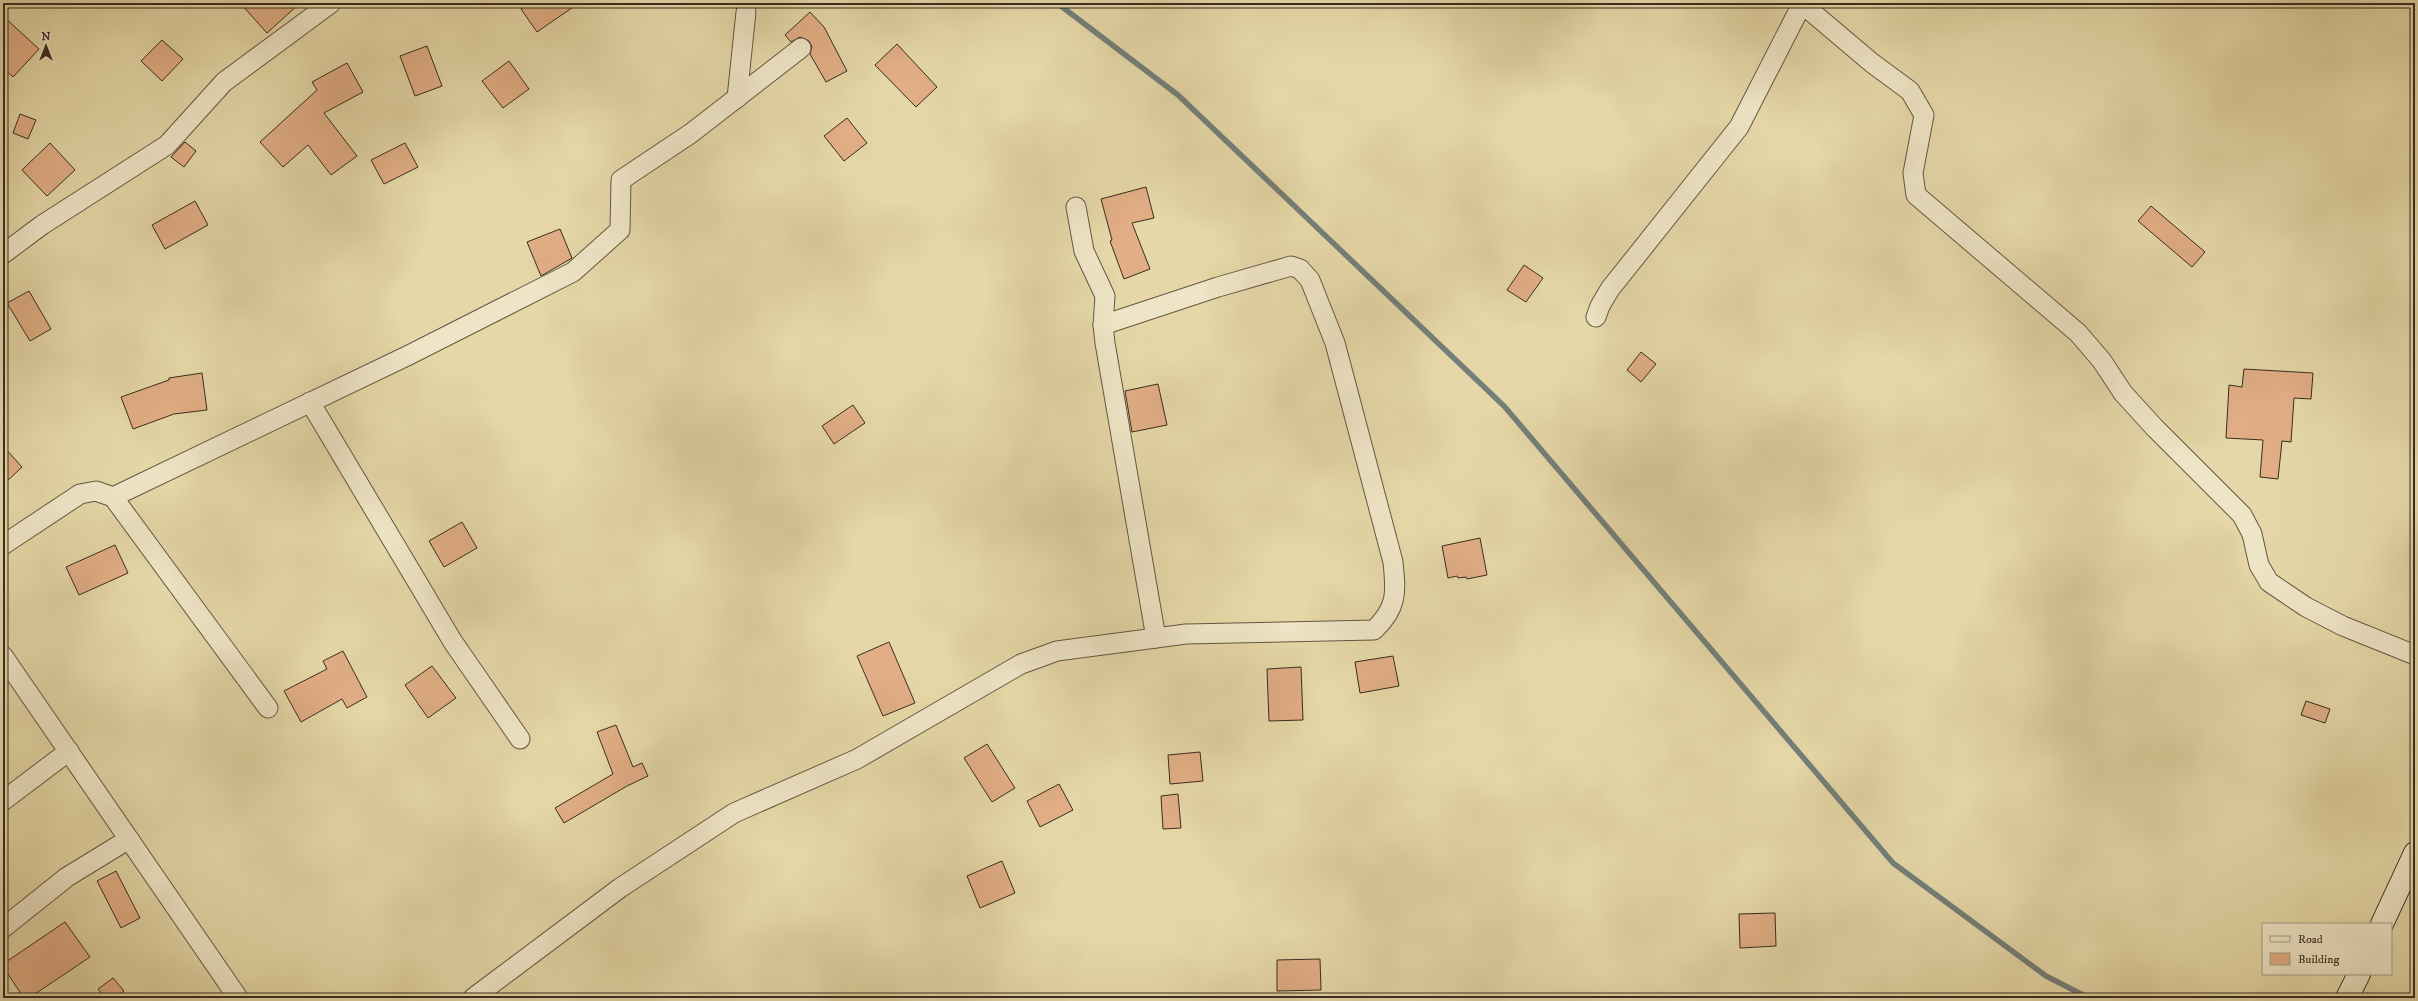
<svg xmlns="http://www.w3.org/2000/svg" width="2418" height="1001" font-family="'IM FELL DW Pica',serif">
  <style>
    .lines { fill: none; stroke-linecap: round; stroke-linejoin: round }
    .stream { stroke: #747f79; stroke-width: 5.5 }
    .building { fill: #e1ae85; stroke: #392c21 }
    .minor-casing { stroke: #645742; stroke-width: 21 }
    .secondary-casing { stroke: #392c21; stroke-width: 24 }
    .minor { stroke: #eee5c6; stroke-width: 19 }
    .secondary { stroke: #eee5c6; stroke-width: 22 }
  </style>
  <rect width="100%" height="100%" fill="#e5d7a7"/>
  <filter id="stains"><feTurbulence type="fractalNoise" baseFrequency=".005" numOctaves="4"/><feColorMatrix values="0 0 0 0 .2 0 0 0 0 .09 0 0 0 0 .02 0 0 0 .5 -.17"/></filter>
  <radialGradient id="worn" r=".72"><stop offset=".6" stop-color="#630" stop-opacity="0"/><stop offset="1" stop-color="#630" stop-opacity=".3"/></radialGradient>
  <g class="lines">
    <!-- stream -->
    <path class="stream" d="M1057,3l121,92 326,311 389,457 153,113 43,22"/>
  </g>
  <!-- building -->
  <g class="building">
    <path d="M240,3h60l-33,30z"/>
    <path d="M530,3h49l-42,29 -16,-23z"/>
    <path d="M810,12l14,15 23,44 -21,11 -16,-28 2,-7 -3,-6 -9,-4 -9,5 -6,-7z"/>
    <path d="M3,16l36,33 -26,28 -10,-9z"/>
    <path d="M162,40l21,19 -21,22 -21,-20z"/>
    <path d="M897,44l40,43 -21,20 -41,-42z"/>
    <path d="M427,46l15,40 -27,10 -15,-40z"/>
    <path d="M509,61l20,28 -26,19 -21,-27z"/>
    <path d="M347,63l16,29 -39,21 33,43 -26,19 -23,-30 -25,22 -23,-25 57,-52 -5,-8z"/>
    <path d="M20,114l16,6 -8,19 -15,-6z"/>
    <path d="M847,118l20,25 -23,18 -20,-25z"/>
    <path d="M185,142l11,9 -12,16 -13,-10z"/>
    <path d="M50,143l25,27 -28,26 -25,-26z"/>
    <path d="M405,143l13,24 -34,17 -13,-24z"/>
    <path d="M1146,187l8,31 -22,5 18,46 -26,10 -14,-38 2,-1 -11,-41z"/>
    <path d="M195,201l13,24 -43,24 -13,-24z"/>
    <path d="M2151,206l54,46 -13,15 -54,-46z"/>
    <path d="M560,229l12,29 -31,18 -14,-34z"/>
    <path d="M1524,265l19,13 -17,24 -19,-12z"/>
    <path d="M29,291l22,38 -21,12 -23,-38z"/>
    <path d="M1641,352l15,12 -15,18 -14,-12z"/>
    <path d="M2244,369l69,4 -2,26 -17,-1 -3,44 -9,-1 -4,38 -18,-2 3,-37 -37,-2 3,-53 13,2z"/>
    <path d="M202,373l5,37 -33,4 -41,15 -12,-32 48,-17v-2z"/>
    <path d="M1158,384l9,41 -35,7 -7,-41z"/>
    <path d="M853,405l12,18 -31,21 -12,-18z"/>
    <path d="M3,446l19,21 -19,18z"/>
    <path d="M462,522l15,26 -33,19 -15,-26z"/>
    <path d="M1480,538l7,37 -20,4 -1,-2 -8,1 -1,-2 -9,2 -6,-32z"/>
    <path d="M115,545l13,28 -49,22 -13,-28z"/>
    <path d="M889,642l26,61 -32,13 -26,-60z"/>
    <path d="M343,651l24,46 -20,11 -5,-9 -41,23 -17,-31 43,-22 -4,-8z"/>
    <path d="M1393,656l6,30 -39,7 -5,-31z"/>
    <path d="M432,666l24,32 -28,20 -23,-33z"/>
    <path d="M1301,667l2,53 -34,1 -2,-52z"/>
    <path d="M2306,701l24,8 -5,14 -24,-8z"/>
    <path d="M616,725l17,42 9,-4 6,13 -21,10 -63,37 -9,-15 58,-34 -16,-42z"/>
    <path d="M987,744l28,44 -23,14 -28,-44z"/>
    <path d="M1200,752l3,29 -33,3 -2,-29z"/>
    <path d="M1059,784l14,26 -33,17 -13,-26z"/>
    <path d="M1178,794l3,34 -18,1 -2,-33z"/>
    <path d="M1002,861l13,32 -35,15 -13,-32z"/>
    <path d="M116,871l24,47 -19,10 -24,-47z"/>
    <path d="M1775,913l1,33 -36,2 -1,-34z"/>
    <path d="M65,922l25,35 -61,41h-5l-21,-31v-3z"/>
    <path d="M1320,959l1,31 -44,1v-31z"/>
    <path d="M113,978l11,13 -9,7h-10l-7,-9z"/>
  </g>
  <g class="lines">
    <!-- minor casing -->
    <g class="minor-casing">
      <g id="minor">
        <path d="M1801,3l71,60 38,28 14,24 -11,58 3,22 162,138 24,28 21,32 31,34 88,88 10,19 7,31 10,17 37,25 37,19 72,29"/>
        <path d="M737,98l9,-86"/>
        <path d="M1076,207l8,44 21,45 -2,29 2,18 51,295"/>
        <path d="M3,254l39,-29 125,-80 57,-63 107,-79"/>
        <path d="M1596,317l4,-11 10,-17 129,-162 63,-123"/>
        <path d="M310,402l143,240 67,97"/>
        <path d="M113,497l296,-142 164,-83 47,-42 1,-50 69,-46 111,-86"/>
        <path d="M3,545l77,-51 16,-3 17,6 155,211"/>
        <path d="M3,656l235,342"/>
        <path d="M3,801l66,-50"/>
        <path d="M3,928l64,-51 62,-38"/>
        <path d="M473,998l147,-110 114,-75 123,-54 164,-95 36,-13 129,-17 188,-4c24,-23 22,-38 19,-68l-58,-219 -25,-63 -10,-11 -9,-3 -73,21 -115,38"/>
      </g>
    </g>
    <!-- secondary casing -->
    <g class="secondary-casing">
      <g id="secondary">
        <path d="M2382,924l33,-71"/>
        <path d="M2347,998l12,-24"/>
      </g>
    </g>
    <!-- minor -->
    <use href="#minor" class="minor"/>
    <!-- secondary -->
    <use href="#secondary" class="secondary"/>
  </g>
  <!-- margin -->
  <rect width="2418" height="1001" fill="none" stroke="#e5d7a7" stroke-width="16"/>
  <rect x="4" y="4" width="2410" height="993" fill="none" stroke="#392c21" stroke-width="2"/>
  <rect x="8" y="8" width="2402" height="985" fill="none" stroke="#392c21"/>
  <!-- legend -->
  <rect x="2262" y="923" width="130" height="52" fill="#eee5c6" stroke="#a69b84"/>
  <rect x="2270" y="936" width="20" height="6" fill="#eee5c6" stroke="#a69b84"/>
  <text x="2298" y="943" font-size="12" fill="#392c21">Road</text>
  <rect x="2270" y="953" width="20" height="12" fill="#e1ae85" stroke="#a69b84"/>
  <text x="2298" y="963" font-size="12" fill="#392c21">Building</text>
  <!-- north arrow -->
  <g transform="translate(46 46)" stroke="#eee5c6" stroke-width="3" paint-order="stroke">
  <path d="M0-3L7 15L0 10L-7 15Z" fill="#392c21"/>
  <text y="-6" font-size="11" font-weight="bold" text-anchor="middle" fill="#392c21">N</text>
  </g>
  <rect width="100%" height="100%" filter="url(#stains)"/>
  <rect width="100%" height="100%" fill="url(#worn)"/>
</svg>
